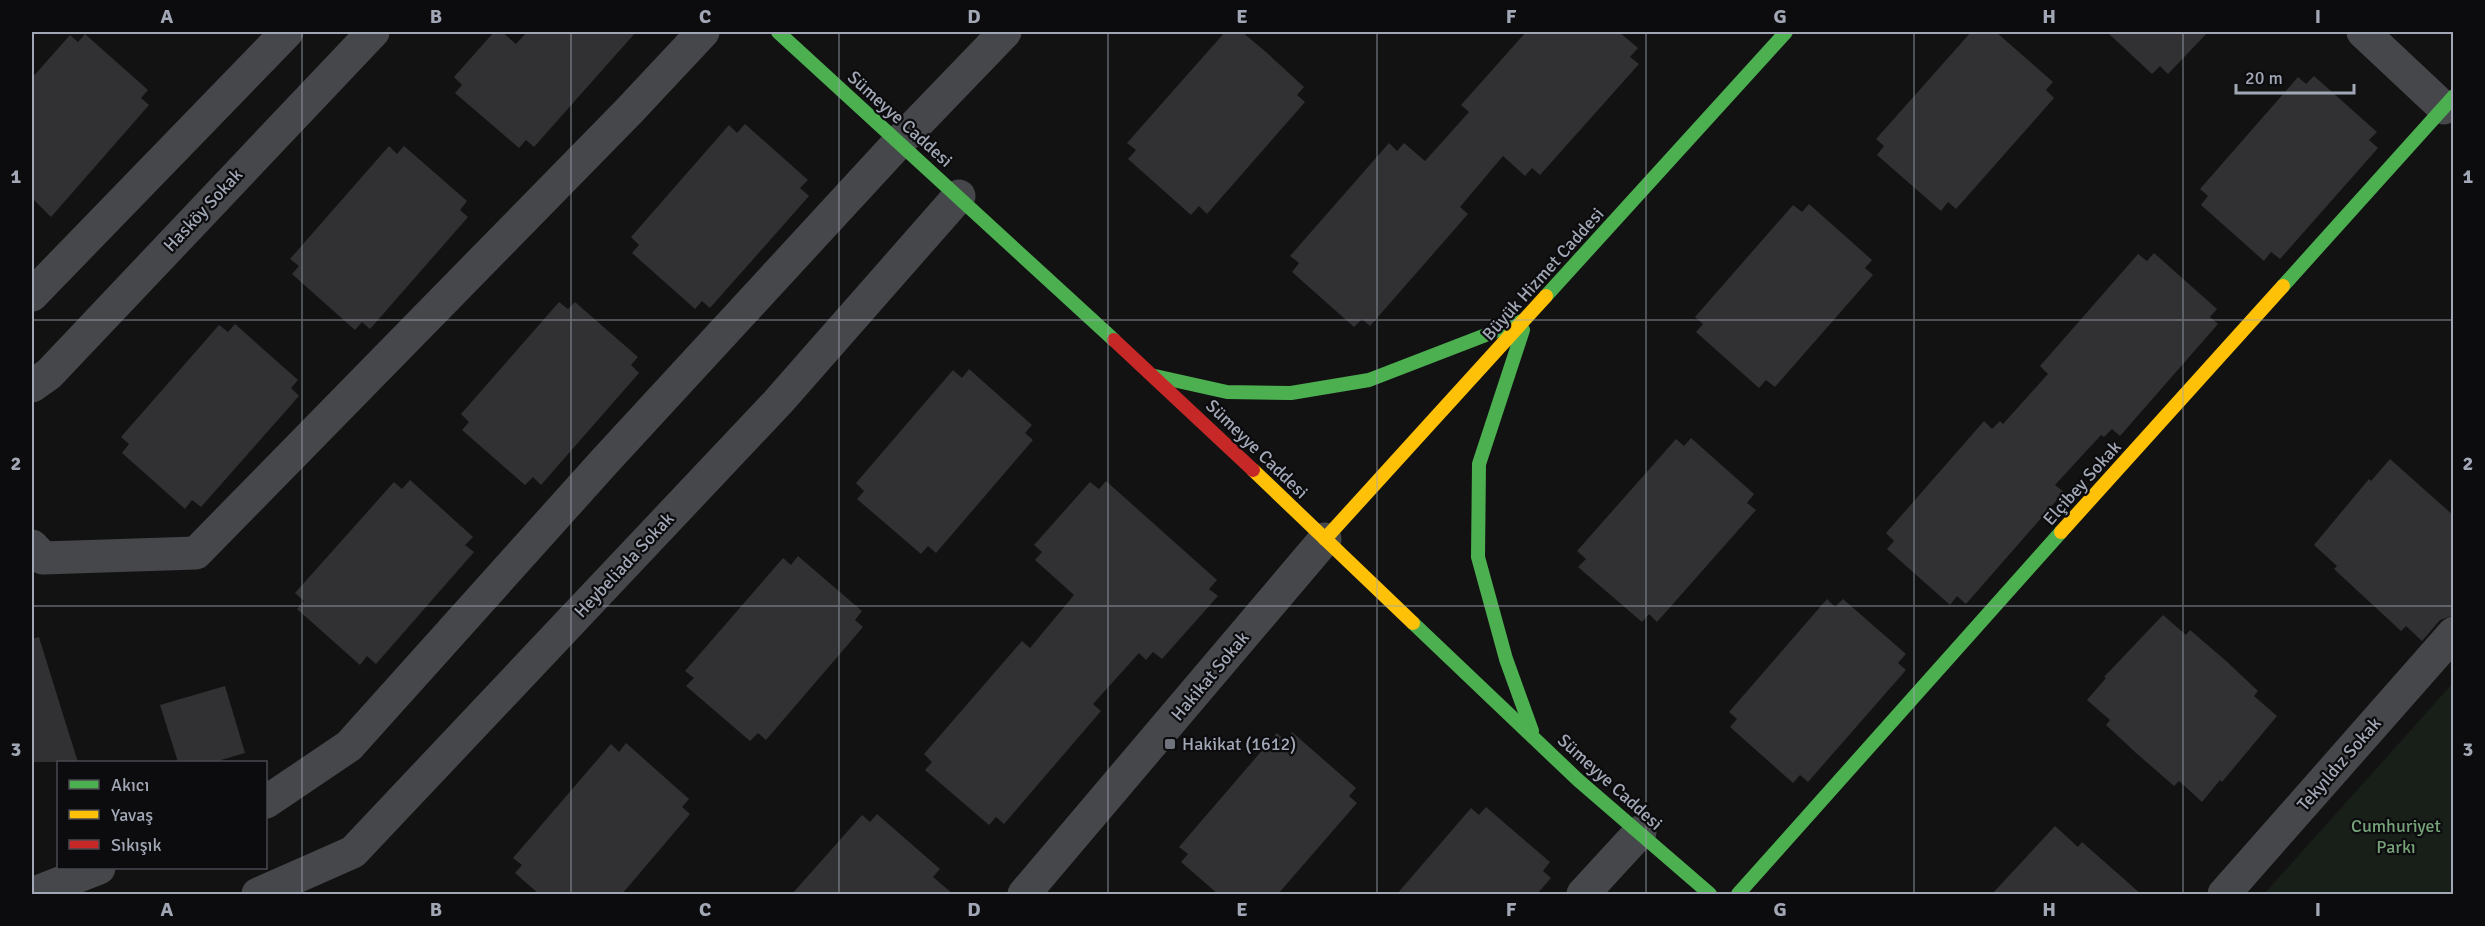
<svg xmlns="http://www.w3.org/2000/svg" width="2485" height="926" font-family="Signika,sans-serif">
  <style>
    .green { fill: #181f19 }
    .building { fill: #313133 }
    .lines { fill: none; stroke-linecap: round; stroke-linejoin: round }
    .street { stroke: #46474b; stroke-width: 33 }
    .fast { stroke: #4caf50; stroke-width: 14 }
    .slow { stroke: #ffc107; stroke-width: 14 }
    .jam { stroke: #c62828; stroke-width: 14 }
    .grid { fill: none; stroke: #a1a7b5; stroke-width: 1.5; stroke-opacity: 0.55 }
    .poi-dot { fill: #6f737c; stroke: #0c0c0e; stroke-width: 2 }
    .labels { text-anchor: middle; stroke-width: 4.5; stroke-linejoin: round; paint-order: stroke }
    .street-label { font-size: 18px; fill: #a1a7b5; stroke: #0c0c0e }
    .poi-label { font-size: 18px; fill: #a1a7b5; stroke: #0c0c0e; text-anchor: start }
    .park-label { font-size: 18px; fill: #76a279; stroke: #0c0c0e }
    .neatline { fill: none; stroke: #a1a7b5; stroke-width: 2 }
    .grid-label { font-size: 20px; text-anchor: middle; font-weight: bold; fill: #a1a7b5 }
  </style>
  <rect width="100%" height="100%" fill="#121212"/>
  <!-- green -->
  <path class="green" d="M2453,683v211h-189z"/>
  <!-- building -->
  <g class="building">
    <path d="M494,32h8l14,12 11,-12h109l-102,115 -8,-7 -7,8 -64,-55 7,-8 -8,-8z"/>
    <path d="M1225,32h17l24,20 38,35 -7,8 8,7 -98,112 -8,-8 -8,9 -63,-56 8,-9 -9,-7z"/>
    <path d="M1526,32h93l19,16 -8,9 9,7 -99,111 -8,-7 -7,8 -22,-20 -43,51 8,7 -98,112 -8,-7 -8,8 -62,-55 7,-9 -9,-7 99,-113 8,8 7,-8 21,18 44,-49 -8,-7z"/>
    <path d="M1971,32h25l57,50 -7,8 8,8 -98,111 -8,-7 -7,9 -64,-56 7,-9 -8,-7z"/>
    <path d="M2107,32h101l-40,42 -8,-8 -8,8z"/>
    <path d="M85,34l63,56 -7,8 8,7 -98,112 -19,-19v-120l38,-43 8,7z"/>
    <path d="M2314,76l63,56 -8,8 9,8 -98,111 -9,-7 -7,9 -63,-56 7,-9 -8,-7 98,-112 8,7z"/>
    <path d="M745,124l63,56 -8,8 9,8 -99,112 -8,-7 -7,8 -63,-56 7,-8 -8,-8 98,-112 8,8z"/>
    <path d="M389,146l8,8 7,-8 63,55 -7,9 8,7 -98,112 -8,-7 -7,8 -63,-56 7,-8 -9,-7z"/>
    <path d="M1809,204l63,56 -7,8 8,7 -98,112 -9,-7 -7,8 -63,-56 7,-8 -8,-7 98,-112 9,7z"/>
    <path d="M2154,253l63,56 -7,8 8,7 -98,112 -8,-7 -8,8 -3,-2 -46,50 9,7 -98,112 -9,-8 -7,9 -63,-56 7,-8 -8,-8 98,-112 8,8 8,-8 3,3 45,-50 -8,-8 98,-112 9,7z"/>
    <path d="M559,302l9,7 7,-7 24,21 39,34 -7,8 8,8 -98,112 -8,-8 -8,8 -63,-55 7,-8 -8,-8z"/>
    <path d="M235,324l63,56 -7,8 8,8 -98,111 -9,-7 -7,9 -63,-56 7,-9 -8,-7 98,-112 9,7z"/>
    <path d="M969,369l63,56 -7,8 8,7 -97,113 -8,-7 -7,8 -64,-55 7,-8 -8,-8 97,-113 9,8z"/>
    <path d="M1691,438l63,56 -7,9 9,7 -99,112 -8,-8 -7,8 -64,-55 8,-8 -9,-8 99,-112 8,7z"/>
    <path d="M2390,459l64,57v99l-14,5 -18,21 -16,-15 -5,5 -67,-62 3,-3 -23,-21 55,-66 2,2z"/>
    <path d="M410,480l63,57 -8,8 9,7 -98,112 -9,-8 -7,9 -63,-56 7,-8 -9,-8 99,-111 8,7z"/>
    <path d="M1106,481l111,99 -8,9 9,7 -56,63 -9,-7 -7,8 -7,-7 -46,51 8,7 -97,113 -8,-7 -7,8 -64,-55 7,-8 -8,-8 98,-113 8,7 44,-53 -39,-35 7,-8 -8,-7 56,-63 9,7z"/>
    <path d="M798,556l64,55 -7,9 8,7 -97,113 -8,-7 -8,8 -64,-55 8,-8 -9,-7 98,-113 8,7z"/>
    <path d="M1827,599l8,8 8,-8 24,21 39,34 -8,9 8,7 -98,112 -8,-7 -7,8 -63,-56 7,-8 -8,-7z"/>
    <path d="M2163,615l23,20 4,-5 35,30 33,31 -4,5 23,20 -55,66 -2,-2 -18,22 -23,-21 -5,5 -39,-34 -29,-27 4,-5 -23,-20 19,-22 -2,-1z"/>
    <path d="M39,637l26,84 13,41h-46v-123z"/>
    <path d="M225,686l20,67 -31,9h-36l-18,-57z"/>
    <path d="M1292,732l64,56 -7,8 8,7 -79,91h-60l-37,-32 7,-8 -9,-7 98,-114 8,8z"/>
    <path d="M626,743l63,56 -7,8 8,7 -68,80h-83l-24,-21 7,-8 -9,-7 98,-114 8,8z"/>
    <path d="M1486,807l64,55 -7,9 8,7 -14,16h-140l74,-86 8,7z"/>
    <path d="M877,814l63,55 -7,8 20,17h-161l70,-79 8,7z"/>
    <path d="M2055,826l23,21 4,-5 59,52h-149z"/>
  </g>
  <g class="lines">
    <!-- street -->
    <g class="street">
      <path d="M2363,32l81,76"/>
      <path d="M32,295l255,-263"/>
      <path d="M32,386l17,-12 324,-342"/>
      <path d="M32,546l11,12 153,-5 433,-442 74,-79"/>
      <path d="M266,802l83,-56 255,-284 296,-321 105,-109"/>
      <path d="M32,894l67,-26"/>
      <path d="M258,894l95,-42 425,-450 181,-206"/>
      <path d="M1024,894l301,-355"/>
      <path d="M1583,894l57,-62"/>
      <path d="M2224,894l230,-261"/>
    </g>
    <!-- fast -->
    <g class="fast">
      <path d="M778,32l336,308"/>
      <path d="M2283,286l171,-190"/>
      <path d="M1546,296l240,-264"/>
      <path d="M1523,330l-44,134 -1,93 28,102 26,72"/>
      <path d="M1155,376l72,16 64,1 78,-13 153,-59"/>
      <path d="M1413,623l165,157 132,114"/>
      <path d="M1738,894l323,-362"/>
    </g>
    <!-- slow -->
    <g class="slow">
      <path d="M1253,470l160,153"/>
      <path d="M2061,532l222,-246"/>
      <path d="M1325,539l221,-243"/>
    </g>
    <!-- jam -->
    <path class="jam" d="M1114,340l139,130"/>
  </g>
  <!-- grid -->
  <path class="grid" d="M302,32v862M571,32v862M839,32v862M1108,32v862M1377,32v862M1646,32v862M1914,32v862M2183,32v862M32,320h2422M32,606h2422"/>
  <!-- markers -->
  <rect class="poi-dot" x="1164" y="738" width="12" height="12" rx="3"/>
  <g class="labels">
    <!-- street labels -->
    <g class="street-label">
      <text transform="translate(900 119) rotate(42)" y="6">Sümeyye Caddesi</text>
      <text transform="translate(203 210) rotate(-47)" y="6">Hasköy Sokak</text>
      <text transform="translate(1543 274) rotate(-48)" y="6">Büyük Hizmet Caddesi</text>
      <text transform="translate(1257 449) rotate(44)" y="6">Sümeyye Caddesi</text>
      <text transform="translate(2082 483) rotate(-48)" y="6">Elçibey Sokak</text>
      <text transform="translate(624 565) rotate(-47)" y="6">Heybeliada Sokak</text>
      <text transform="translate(1210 676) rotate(-50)" y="6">Hakikat Sokak</text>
      <text transform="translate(2339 764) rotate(-49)" y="6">Tekyıldız Sokak</text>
      <text transform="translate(1610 782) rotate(42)" y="6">Sümeyye Caddesi</text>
    </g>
    <!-- poi labels -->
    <g class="poi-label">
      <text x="1182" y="750">Hakikat (1612)</text>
    </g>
    <!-- park labels -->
    <g class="park-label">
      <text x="2396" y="832">Cumhuriyet<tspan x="2396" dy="21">Parkı</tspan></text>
    </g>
  </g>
  <!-- border -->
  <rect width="2485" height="926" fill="none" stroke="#0c0c0e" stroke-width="66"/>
  <!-- legend -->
  <rect x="57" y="761" width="210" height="108" fill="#0c0c0e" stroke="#484a51" stroke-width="1.5"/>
  <rect x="69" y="780" width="30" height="9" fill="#4caf50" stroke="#484a51" stroke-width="1.5"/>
  <text x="111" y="791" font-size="18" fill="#a1a7b5">Akıcı</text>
  <rect x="69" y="810" width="30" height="9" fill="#ffc107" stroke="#484a51" stroke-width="1.5"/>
  <text x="111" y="821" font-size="18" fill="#a1a7b5">Yavaş</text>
  <rect x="69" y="840" width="30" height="9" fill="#c62828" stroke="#484a51" stroke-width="1.5"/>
  <text x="111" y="851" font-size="18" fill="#a1a7b5">Sıkışık</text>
  <!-- scale -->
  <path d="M2236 84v9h118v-9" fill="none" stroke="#a1a7b5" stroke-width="3"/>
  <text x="2245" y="84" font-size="18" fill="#a1a7b5" stroke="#0c0c0e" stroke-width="4.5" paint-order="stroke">20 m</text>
  <rect x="33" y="33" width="2419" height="860" class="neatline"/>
  <g class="grid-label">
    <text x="167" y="23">A</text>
    <text x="436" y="23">B</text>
    <text x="705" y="23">C</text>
    <text x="974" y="23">D</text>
    <text x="1242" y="23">E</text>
    <text x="1511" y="23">F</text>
    <text x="1780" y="23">G</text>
    <text x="2049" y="23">H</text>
    <text x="2318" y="23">I</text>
    <text x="16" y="183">1</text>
    <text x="2468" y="183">1</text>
    <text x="16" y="470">2</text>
    <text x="2468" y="470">2</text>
    <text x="16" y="756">3</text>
    <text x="2468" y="756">3</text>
    <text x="167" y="916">A</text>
    <text x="436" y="916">B</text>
    <text x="705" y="916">C</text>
    <text x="974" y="916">D</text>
    <text x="1242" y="916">E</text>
    <text x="1511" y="916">F</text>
    <text x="1780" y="916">G</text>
    <text x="2049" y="916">H</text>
    <text x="2318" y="916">I</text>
  </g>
</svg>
